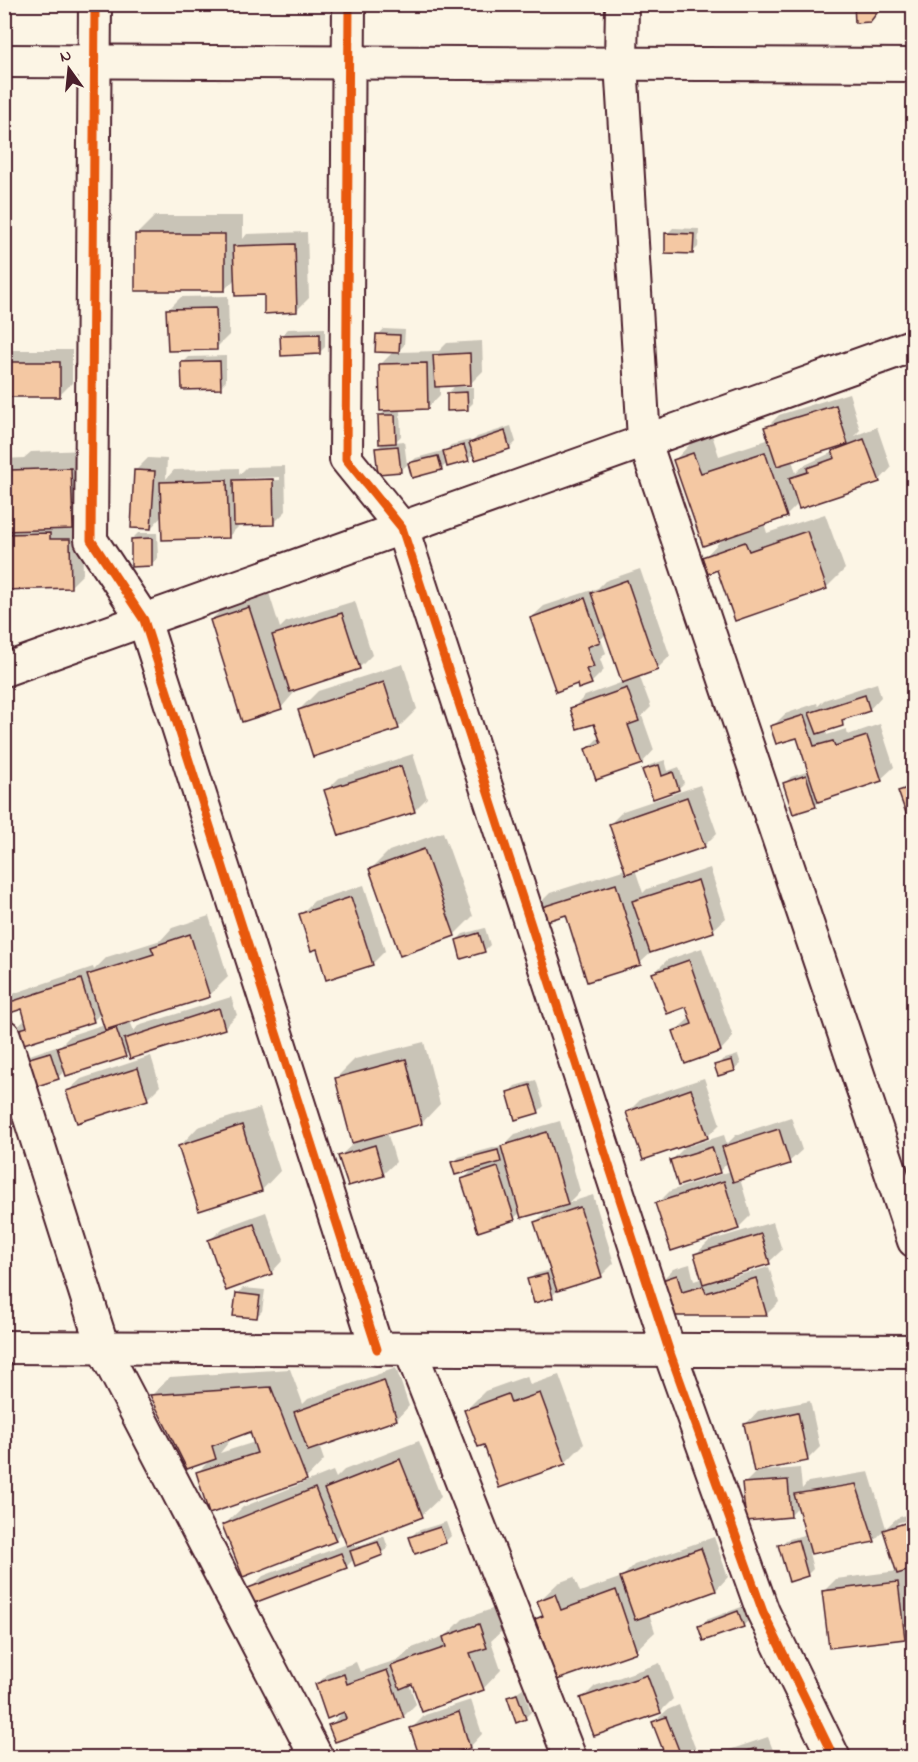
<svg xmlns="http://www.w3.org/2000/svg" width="918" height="1762" font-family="'Indie Flower',sans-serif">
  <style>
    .shadow { fill: #0003; fill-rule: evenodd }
    .building { fill: #f4c8a3; stroke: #4a1f2b; stroke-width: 1.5 }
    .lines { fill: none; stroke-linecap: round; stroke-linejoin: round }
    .street-casing { stroke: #4a1f2b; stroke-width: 36 }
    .street { stroke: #fcf5e5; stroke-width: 32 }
    .cycleway-casing { stroke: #fcf5e5; stroke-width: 13 }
    .cycleway { stroke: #e8590c; stroke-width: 9 }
  </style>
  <rect width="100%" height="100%" fill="#fcf5e5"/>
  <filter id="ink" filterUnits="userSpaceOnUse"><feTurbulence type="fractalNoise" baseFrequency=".0167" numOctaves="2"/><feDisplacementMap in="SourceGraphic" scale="12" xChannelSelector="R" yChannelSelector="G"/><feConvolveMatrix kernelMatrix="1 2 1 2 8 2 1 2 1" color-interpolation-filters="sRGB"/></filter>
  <g filter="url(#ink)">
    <!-- shadow -->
    <g class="shadow">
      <path d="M155,216h88v23l4,-5 60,-2 2,66 -13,13 -60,-33 -12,12 -88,-55z"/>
      <path d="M673,228l26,1 -1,18 -6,6 -25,-19z"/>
      <path d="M228,296l1,39 -13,13 -48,-38 13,-13z"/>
      <path d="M325,328v19l-6,6 -37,-18 6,-6z"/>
      <path d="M384,329l21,1 -1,15 -6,7 41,-1 8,-8 35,-2 1,30 -12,12 -31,2v10l-13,13 -27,1 1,27 -6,6 9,-1 3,24 -7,6 -23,-22 7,-7 -4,-26 7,-7 -7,-44 14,-14 -16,-16z"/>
      <path d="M4,350h68v33l-12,12 -56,1z"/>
      <path d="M226,356v25l-6,6 -37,-24 6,-6z"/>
      <path d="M454,387h19v16l-6,6 -19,-16z"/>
      <path d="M849,393l11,37 -6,6 23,-9 14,41 -12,13 -80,22 -13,13 -22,7 3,10 58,-19 20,55 -19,19 -108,-20 -14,-10 20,-21 -49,-77 18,-19 19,-6 7,21 51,-17 -4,-11 13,-13zM840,444l-7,8 -30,14 -7,7 -4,-13z"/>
      <path d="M511,426l5,16 -6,6 -36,5 -6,7 -20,2 -7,7 -32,-5 7,-6 30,-8 5,-5 19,-5 1,3 6,-6z"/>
      <path d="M89,450l2,59 -18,18h9l1,47 -13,13 -66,2v-130l20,-1 7,-6z"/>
      <path d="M148,458l19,1 -1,20 8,-9 65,-2v7l8,-8 38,-1 1,45 -13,13 -33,1 -12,12 -66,-21 -11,12 -15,-58zM280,477v3l-35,1v-3z"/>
      <path d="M138,533h19l1,25 -7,6 -19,-25z"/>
      <path d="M640,569l30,87 -13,13 -18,6 12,32 -9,9 12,34 -12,13 -45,15 -10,-29 13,-13 -5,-14 -23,-13 13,-13 38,-14 -17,-48 -5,5 5,14 -6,6 4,11 -13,13 -60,-65 13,-12 54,-18 7,-7z"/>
      <path d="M268,590l12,38 6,-6 69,-21 17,54 -13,13 -60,19 -18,21 -70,-88 19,-18z"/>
      <path d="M403,664l14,45 -19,19 -99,-18 19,-19z"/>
      <path d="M877,683l4,14 -12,13 -18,5 -9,9 -16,6 1,5 19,-6 2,6 32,-11 14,43 -13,12 -60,21 -6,6 -30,-23 6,-6 18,-6 -11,-35 -26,-9 13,-13 32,-11 1,3 6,-6z"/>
      <path d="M413,754l14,44 -12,12 -75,24 -14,-43 13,-13z"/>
      <path d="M665,760l3,11 11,-4 5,16 -6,6 -34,-18 6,-6z"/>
      <path d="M914,778v46l-14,-33z"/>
      <path d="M700,785l17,48 -13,13 -69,23 8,24 4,-4 63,-21 16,50 -13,12 -59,20 -14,13 -73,-50 -36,-1 19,-19 76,-24 -16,-45 13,-13z"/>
      <path d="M443,832l30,84 -19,19 -83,-66 18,-18z"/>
      <path d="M364,885l21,66 -13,13 -54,-17 -17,-33 13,-13z"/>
      <path d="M209,916l19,61 -18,18 -80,26 4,10 4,-5 93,-29 6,18 -12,12 -94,30 -2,-6 -4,5 -59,14 -8,7 -34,-20 32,-11 1,3 14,-14 34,-11 -4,-11 -7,7 -79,25 -4,-12 15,-14 -3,-11 -19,3v-8l11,-10 78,-26 1,3 13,-13 54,-17 11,-12z"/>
      <path d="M485,928l5,17 -6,6 -27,-11 6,-6z"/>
      <path d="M702,948l31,89 -12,13 -35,12 -11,-31 16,-14 -4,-12 -33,-32 13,-13z"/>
      <path d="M424,1042l16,62 -18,19 -35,9 9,30 -13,12 -43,-18 14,-13 -18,-65 19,-19z"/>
      <path d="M738,1055l3,9 -7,6 -18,-4 6,-6z"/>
      <path d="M151,1056l9,30 -13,13 -79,-8 13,-12z"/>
      <path d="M704,1078l16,46 -13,13 -79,-25 13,-13z"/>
      <path d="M536,1080l8,26 -6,6 -29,-20 6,-6z"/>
      <path d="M260,1108l20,63 -18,19 -62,19 -20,-63 18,-19z"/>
      <path d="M791,1117l11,33 -13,12 -49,17 11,36 -12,12 -67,22 -15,-45 13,-13 61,-20 -3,-9 -9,10 -47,-12 16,-16 1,2 35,-11 3,9 9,-9z"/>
      <path d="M560,1121l20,70 -12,12 25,-8 21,68 -12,12 -44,14 -6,8 -23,-17 6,-6 16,-4 -15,-48 13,-13 -28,3 -7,6 -51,-38 11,-12 -21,-5 6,-6 45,-12 11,-11z"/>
      <path d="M4,1159l4,11 -4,4z"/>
      <path d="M266,1212l17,48 -12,13 -61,-33 13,-12z"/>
      <path d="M773,1222l9,28 -13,12 -52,16 1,3 51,-14 10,35 -13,13h-94l-11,-34 12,-12 17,-5 4,17 9,-3 -7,-24 13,-13z"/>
      <path d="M243,1288l22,2 -3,21 -6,6 -19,-23z"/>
      <path d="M396,1368l13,38 -12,13 -78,27 5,14 -20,21 -107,-8 14,-14 -59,-64 18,-18 120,-8 13,35 5,-5zM251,1430l4,12 -35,11 13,-16z"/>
      <path d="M559,1375l25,69 -19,19 -99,-53 19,-19 42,-15 3,9z"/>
      <path d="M810,1401l10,46 -13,13 -43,11 36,-3 2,21 6,-7 61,-10 17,56 11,-10 17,-6v6l-17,5 13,46 4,28v31l-10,9 -80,-46 12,-12 62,-8 -14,-41 -10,11 -65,12 4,16 -6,6 -27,-29 6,-6 21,-6 -8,-28 -9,9 -46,-31 12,-12 -10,-48 12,-13z"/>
      <path d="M419,1441l22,56 -19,18 -68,27 2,5 28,-11 4,12 -6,6 -28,5 -8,8 -96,22 13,-13 84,-32 -5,-12 -7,7 -111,-14 19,-18 90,-36 3,7 8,-8z"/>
      <path d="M446,1522l5,14 -6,6 -34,-5 6,-6z"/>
      <path d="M714,1537l14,40 -12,13 -67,23 6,19 -19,18 -78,28 -21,-59 6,-6 -4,-12 19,-18 16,-6 6,15 42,-15 12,-12z"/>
      <path d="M744,1606l5,14 -6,6h-43l6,-6z"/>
      <path d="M498,1607l7,21 -14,13 10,29 -18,19 -70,-6 -4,1 7,20 -13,13 -73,9 15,-16 -28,-26 13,-12 26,-10 4,10 40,-13 12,-11 35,-13 16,-16z"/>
      <path d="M660,1663l13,36 -13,13 -78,-13 13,-13z"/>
      <path d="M523,1688l8,24 -6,6 -17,-20z"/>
      <path d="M471,1700l11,34 -12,13 -33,11 -25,-30 13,-13z"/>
      <path d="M679,1705l20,53h-32l-13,-36 13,-12z"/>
      <path d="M768,1737l8,21h-64l2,-3z"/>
    </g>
    <!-- building -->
    <g class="building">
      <path d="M854,4h30l-14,18 -15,1z"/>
      <path d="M914,4v15l-3,1 -5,-15z"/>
      <path d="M665,233l29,1 -1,20 -28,-1z"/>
      <rect x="135" y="234" width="90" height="57"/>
      <path d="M295,244l2,68 -33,2v-19l-29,1 -2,-50z"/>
      <path d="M216,308l1,42 -49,1 -2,-42z"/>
      <path d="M320,334v20l-39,2 -1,-21z"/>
      <path d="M376,334l24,1 -1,18 -24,-1z"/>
      <path d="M470,353l1,32 -36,2 -2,-32z"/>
      <path d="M220,361l1,28 -39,1 -1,-28z"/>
      <rect x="4" y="362" width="56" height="35"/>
      <path d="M427,363l1,46 -48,2 -1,-47z"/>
      <path d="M467,392l1,18 -21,1v-18z"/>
      <path d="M836,405l12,39 -71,22 -13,-39z"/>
      <path d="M378,415h17l1,28 -17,1z"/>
      <path d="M505,431l5,18 -35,11 -6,-17z"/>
      <path d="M864,439l16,43 -81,27 -10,-31 19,-6 -1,-4 28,-10 -3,-7z"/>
      <path d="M464,445l5,16 -22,6 -4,-16z"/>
      <path d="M398,446l3,26 -23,2 -3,-26z"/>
      <path d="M765,452l22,65 -84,29 -30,-86 20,-7 8,20z"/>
      <path d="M438,456l4,14 -30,8 -4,-15z"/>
      <path d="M71,468l2,61 -69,2v-55h7l-1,-6z"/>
      <path d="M134,470l21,1 -4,58 -20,-1z"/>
      <path d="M273,479l1,46 -40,1 -1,-46z"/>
      <path d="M227,480l2,58 -67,2 -2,-58z"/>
      <path d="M807,531l20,58 -92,32 -18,-51 -9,4 -6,-17 43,-15 4,9z"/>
      <path d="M50,533v6h20l1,49 -67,2v-56z"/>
      <path d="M152,538v28l-21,1v-28z"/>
      <path d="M627,580l31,90 -36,13 -31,-90z"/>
      <path d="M585,598l15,44 -13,5 7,20 -8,2 6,15 -14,5 -1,-5 -21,8 -26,-74z"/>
      <path d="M249,607l33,102 -40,13 -32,-102z"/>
      <path d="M342,613l18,56 -70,23 -18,-57z"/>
      <path d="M384,682l15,47 -86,28 -15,-47z"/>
      <path d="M627,688l12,33 -11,4 14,39 -46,16 -11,-31 16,-6 -7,-19 -17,5 -7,-21z"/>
      <path d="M865,695l5,16 -28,9 1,6 -26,8 -8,-21z"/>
      <path d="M804,715l10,31 19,-5 2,5 32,-10 15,45 -64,21 -21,-64 -21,6 -6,-18z"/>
      <path d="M659,765l3,11 11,-4 6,18 -26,9 -11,-29z"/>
      <path d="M401,766l14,46 -76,24 -15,-46z"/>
      <path d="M806,775l10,32 -23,7 -10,-31z"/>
      <path d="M914,786v40l-3,1 -13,-36z"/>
      <path d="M687,797l18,50 -79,27 -17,-50z"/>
      <path d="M424,849l31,87 -55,20 -31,-87z"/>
      <path d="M698,880l16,52 -64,21 -18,-52z"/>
      <path d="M616,884l25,81 -54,17 -21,-67 -32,10 -5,-14z"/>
      <path d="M351,897l22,68 -47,15 -9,-31 -6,2 -12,-37z"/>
      <path d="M479,933l6,19 -24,7 -5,-19z"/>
      <path d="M190,934l20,63 -105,33 -18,-55 67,-21 -3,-7z"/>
      <path d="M689,960l32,91 -36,13 -12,-33 19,-7 -6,-17 -19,7 -15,-41z"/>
      <path d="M81,979l13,43 -80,25 -5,-15 18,-5 -5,-18 -18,6v-11z"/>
      <path d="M219,1008l6,21 -95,30 -6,-20z"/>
      <path d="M116,1028l10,29 -60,19 -9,-29z"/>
      <path d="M50,1052l9,27 -34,11 -9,-28z"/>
      <path d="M406,1059l16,65 -70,19 -17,-65z"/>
      <path d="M732,1060l3,11 -17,5 -4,-11z"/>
      <path d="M138,1068l10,32 -71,23 -11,-32z"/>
      <path d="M530,1085l9,28 -24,7 -8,-28z"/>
      <path d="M691,1089l17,49 -65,22 -17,-48z"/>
      <path d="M242,1125l20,66 -63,20 -21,-65z"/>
      <path d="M779,1129l11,35 -57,18 -11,-35z"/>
      <path d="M547,1132l21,73 -47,13 -20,-72z"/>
      <path d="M375,1145l9,31 -36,10 -10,-30z"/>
      <path d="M712,1147l8,26 -42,13 -8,-26z"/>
      <path d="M498,1150l3,12 -46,13 -4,-13z"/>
      <path d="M498,1167l17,53 -37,12 -17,-53z"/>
      <path d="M724,1181l15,48 -68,22 -16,-48z"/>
      <path d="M580,1207l22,70 -45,14 -23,-69z"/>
      <path d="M254,1224l18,50 -46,17 -18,-51z"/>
      <path d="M761,1234l9,30 -67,20 -9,-30z"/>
      <path d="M547,1274l6,24 -19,5 -7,-24z"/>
      <path d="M677,1275l5,17 21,-6 3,7 50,-15 11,38h-96l-12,-35z"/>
      <path d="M236,1293l24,3 -3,22 -24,-2z"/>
      <path d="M384,1380l13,40 -89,31 -14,-39z"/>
      <path d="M271,1387l36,93 -98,34 -13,-42 61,-19 -7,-21 -38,14 4,13 -29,10 -37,-74z"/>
      <path d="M540,1393l26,71 -67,24 -15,-43 -6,2 -14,-37 44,-16 3,9z"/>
      <path d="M798,1412l10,49 -54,11 -10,-48z"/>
      <path d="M400,1459l23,58 -76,29 -23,-57z"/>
      <path d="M788,1480l3,37 -45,4 -4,-38z"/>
      <path d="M856,1484l19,58 -64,12 -17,-60z"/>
      <path d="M315,1488l21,53 -93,36 -21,-52z"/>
      <path d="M914,1520v49l-17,5 -14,-44z"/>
      <path d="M440,1527l6,16 -31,11 -6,-17z"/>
      <path d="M798,1540l10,36 -19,6 -11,-37z"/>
      <path d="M378,1542l5,13 -28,11 -5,-15z"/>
      <path d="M701,1548l15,43 -81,29 -15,-43z"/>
      <path d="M341,1553l6,15 -93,35 -6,-15z"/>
      <path d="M898,1582l7,57 -76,9 -7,-57z"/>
      <path d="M616,1590l21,62 -80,28 -22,-61 8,-3 -6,-15 18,-7 6,16z"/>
      <path d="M738,1611l6,16 -41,14 -5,-15z"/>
      <path d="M479,1624l8,24 -17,5 14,37 -62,22 -10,-28 -12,5 -9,-23 55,-19 -3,-10z"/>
      <path d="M387,1670l17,48 -69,24 -7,-17 18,-6 -2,-7 -17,7 -12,-35 29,-10 3,10z"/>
      <path d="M647,1675l14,38 -67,23 -14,-38z"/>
      <path d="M517,1694l9,25 -10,4 -9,-26z"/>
      <path d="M459,1712l11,36 -29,10h-21l-10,-30z"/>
      <path d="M666,1717l16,41h-16l-14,-36z"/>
      <path d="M756,1748l3,10h-30z"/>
    </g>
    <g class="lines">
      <!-- street casing -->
      <g class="street-casing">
        <g id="street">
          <path d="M95,4l-4,536 53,80 233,729"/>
          <path d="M349,4l-3,455 56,69 267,822 94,262 71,146"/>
          <path d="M622,4l-1,59 23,376 270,802"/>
          <path d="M4,61l910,4"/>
          <path d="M4,670l910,-325"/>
          <path d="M4,1036l99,312 214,410"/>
          <path d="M4,1347l910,4"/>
          <path d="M410,1349l160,409"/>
        </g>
      </g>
      <!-- street -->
      <use href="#street" class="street"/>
      <!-- cycleway casing -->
      <g class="cycleway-casing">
        <g id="cycleway">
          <path d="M95,4l-4,536 53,80 233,729"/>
          <path d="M349,4l-3,455 56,69 267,822 94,262 71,146"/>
        </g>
      </g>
      <!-- cycleway -->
      <use href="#cycleway" class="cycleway"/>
    </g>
  </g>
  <!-- margin -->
  <rect width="918" height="1762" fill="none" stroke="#fcf5e5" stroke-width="24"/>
  <rect x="12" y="12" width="894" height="1738" fill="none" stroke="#4a1f2b" stroke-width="2" filter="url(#ink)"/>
  <!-- north arrow -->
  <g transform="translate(69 69) rotate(345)" stroke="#fcf5e5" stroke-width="4.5" paint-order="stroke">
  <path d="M0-4.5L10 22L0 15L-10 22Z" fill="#4a1f2b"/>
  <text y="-9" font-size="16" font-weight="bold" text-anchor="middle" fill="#4a1f2b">N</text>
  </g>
</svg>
